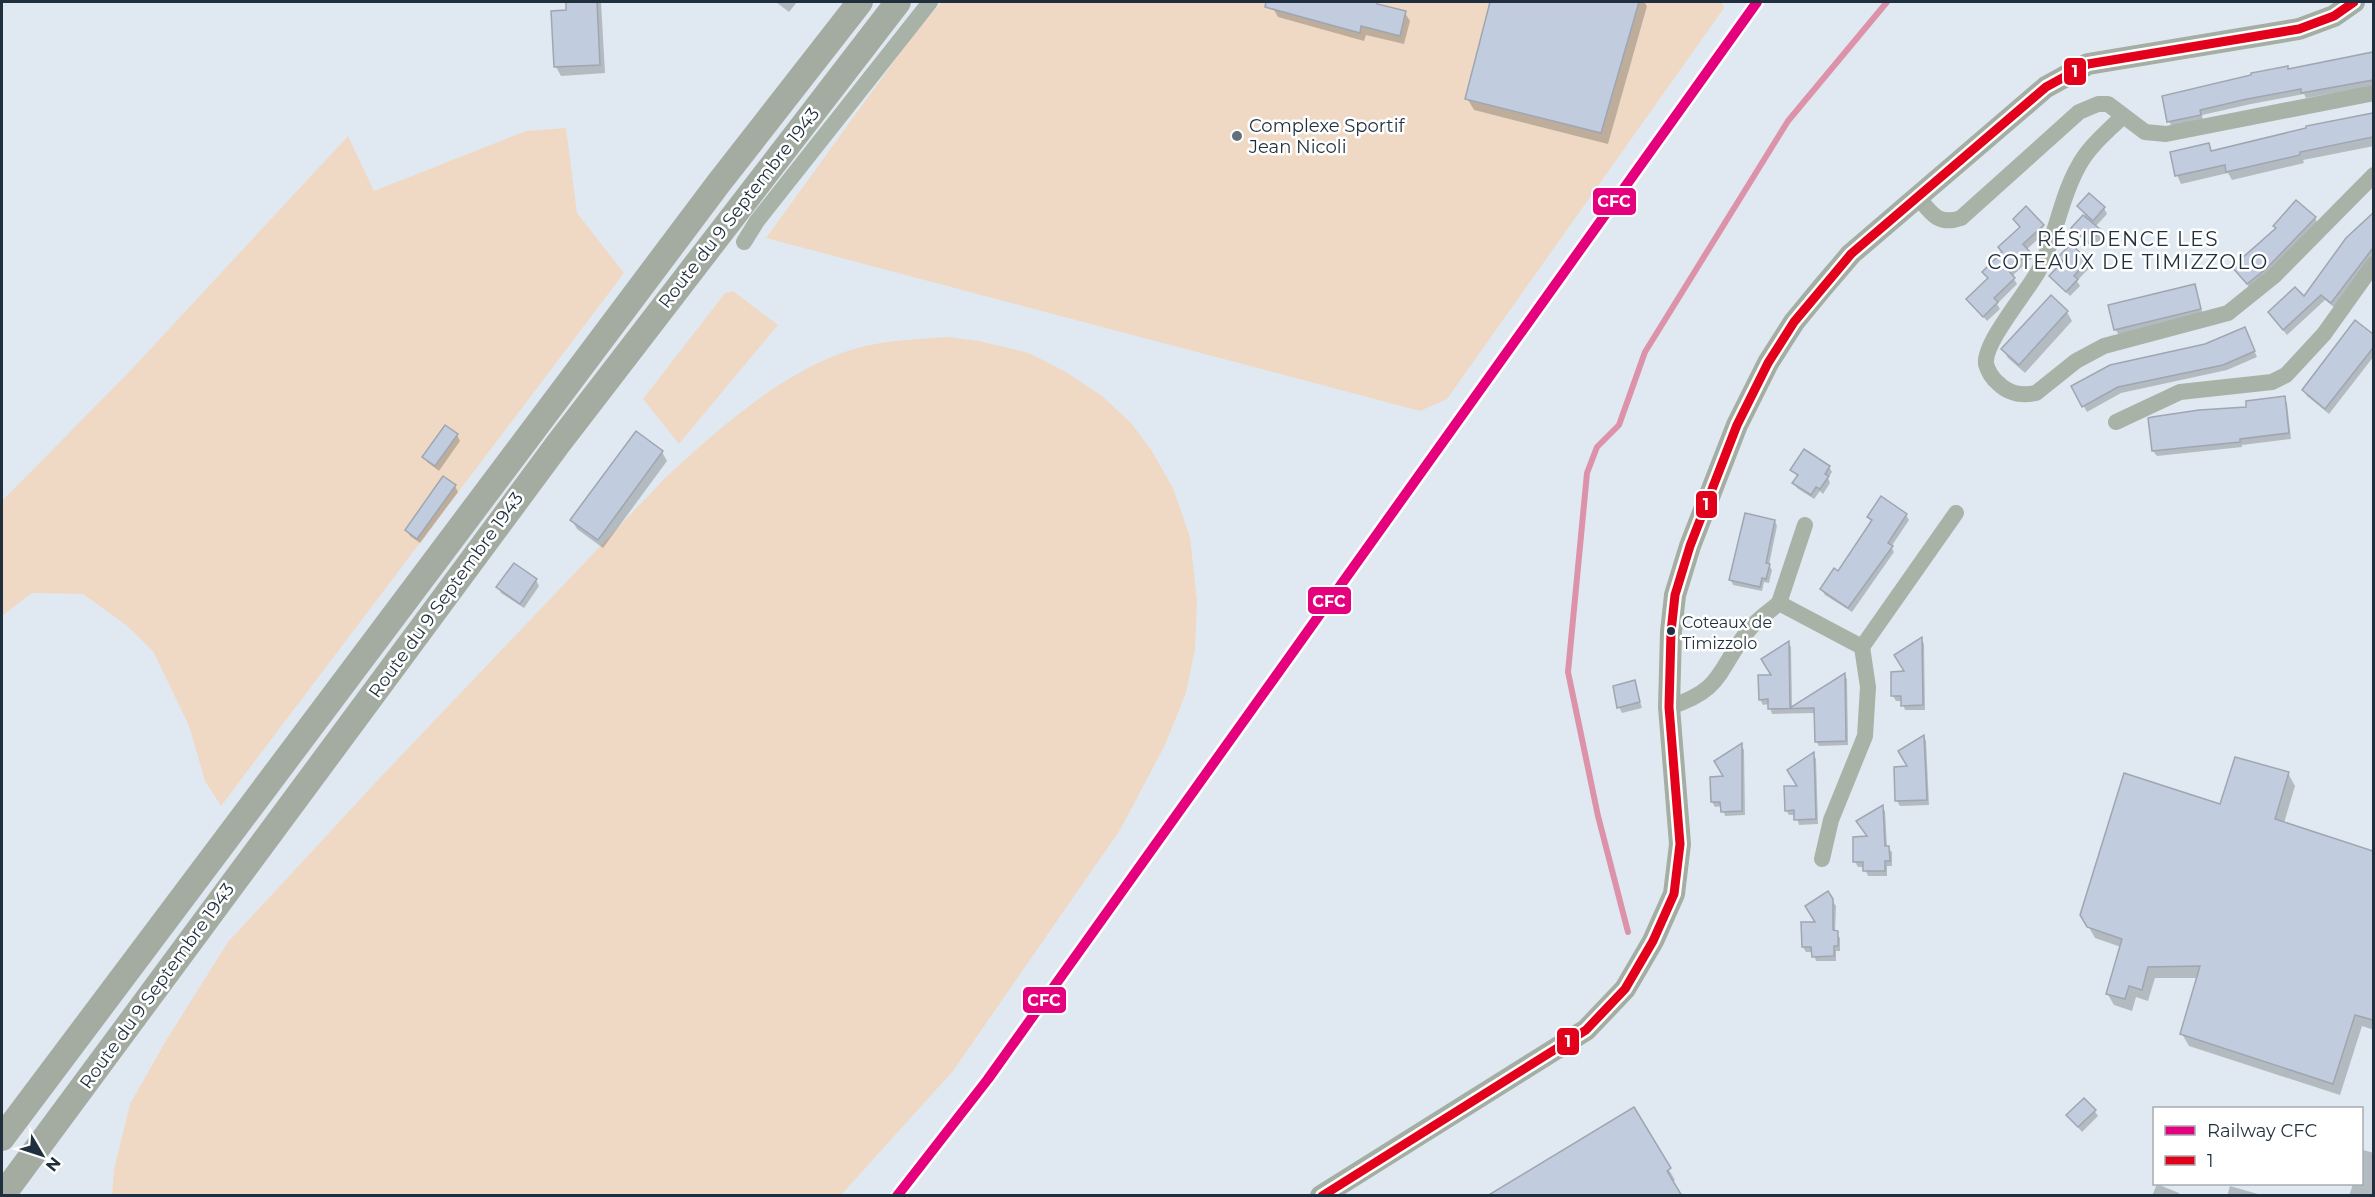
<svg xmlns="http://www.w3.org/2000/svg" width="2375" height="1197" font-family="Montserrat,sans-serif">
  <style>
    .green { fill: #efd9c4 }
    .shadow { fill: #0003 }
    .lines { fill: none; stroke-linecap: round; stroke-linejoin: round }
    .stream { stroke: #dc92a9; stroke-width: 6 }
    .building { fill: #c1ccde; stroke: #9fa6b1; stroke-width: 1.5 }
    .street { stroke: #a9b2a6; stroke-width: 16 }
    .secondary { stroke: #a5aea2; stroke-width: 22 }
    .primary { stroke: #a4aca2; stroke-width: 26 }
    .bus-1-casing { stroke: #fff; stroke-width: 14 }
    .bus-1 { stroke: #e2001a; stroke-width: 9 }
    .rail-1-casing { stroke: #fff; stroke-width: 15 }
    .rail-1 { stroke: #e5007d; stroke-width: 10 }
    .poi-dot { fill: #63707c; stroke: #fff; stroke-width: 2 }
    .bus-dot { fill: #1f2f3d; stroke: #fff; stroke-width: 2 }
    .labels { text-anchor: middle; stroke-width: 5; stroke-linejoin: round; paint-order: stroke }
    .bus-label { font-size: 16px; fill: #1f2f3d; stroke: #fff; text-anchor: start }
    .poi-label { font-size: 18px; fill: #1f2f3d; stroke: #fff; text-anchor: start }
    .street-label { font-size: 18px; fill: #1f2f3d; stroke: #fff }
    .neighbourhood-label { font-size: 20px; letter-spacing: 1.5px; fill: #1f2f3d; stroke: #fff }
    .line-badge { stroke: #fff; stroke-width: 2 }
    .badge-label { font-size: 16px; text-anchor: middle; font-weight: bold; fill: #fff }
  </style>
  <rect width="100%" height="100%" fill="#e0e9f1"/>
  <!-- green -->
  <g class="green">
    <path d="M942,2h780l2,6 -277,391 -27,12 -654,-173 147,-203z"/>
    <path d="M566,128l11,85 47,60 -403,533 -16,-25 -16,-55 -36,-75 -27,-26 -43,-31 -51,-1 -30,23v-115l129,-131 217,-234 26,55 152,-60z"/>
    <path d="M733,291l45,34 -99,119 -36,-45 82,-106z"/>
    <path d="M947,337l32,4 50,12 37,19 36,24 29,27 19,25 23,40 17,49 7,64 -2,48 -9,44 -21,52 -45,85 -167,241 -112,124h-729l2,-26 16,-65 37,-65 61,-97 148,-160 291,-306c52,-48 123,-111 194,-129 28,-7 57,-8 86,-10z"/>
  </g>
  <!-- shadow -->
  <g class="shadow">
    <path d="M567,2h34l4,71 -44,3 -5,-9 12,-56z"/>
    <path d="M776,2h21l-8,10z"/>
    <path d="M1275,2h88l42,11 5,8 -6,23 -38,-9 -2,6 -86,-24 -5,-9z"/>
    <path d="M1492,2h152l3,4 -39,138 -134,-34 -7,-12z"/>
    <path d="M2374,54v32l-68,12 -2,-4 -53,10 -49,11 1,5 -31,7 -3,-6 119,-50z"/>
    <path d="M2374,114v32l-71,14 1,3 -72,17 -4,-7 -47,11 -4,-9 31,-30 4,7 96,-23v-2z"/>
    <path d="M2079,206l25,2 3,6 -12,13 8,10 -11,11 -19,-20 12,-13z"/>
    <path d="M2374,215v42l-39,51 -10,-8 -38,35 -18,-22 35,-15 44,-59z"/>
    <path d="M2315,218l3,6 -67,65 -14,-16 -3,-5 43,-39z"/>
    <path d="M2042,226l4,6 -20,18 6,8 -20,18 5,8 -20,20 3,5 -13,12 -19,-22 20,-20 -4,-7 19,-19 18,-25z"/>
    <path d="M2060,257l27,4 3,6 -13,14 3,5 -10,10 -19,-20 12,-13z"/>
    <path d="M2195,285l8,30 -84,20 -4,-6z"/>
    <path d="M2051,297l16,15 5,9 -47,52 -17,-15 -5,-9z"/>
    <path d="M2355,322l19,14v20l-45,58 -22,-18 -3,-5z"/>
    <path d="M2247,335l10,22 -30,13 -106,23 -34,19 -14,-25z"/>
    <path d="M2284,398l3,5 4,36 -49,6v2l-85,9 -4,-5 95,-43z"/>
    <path d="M445,427l12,8 3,6 -21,30 -12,-9 -3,-5z"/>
    <path d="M637,434l25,18 5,9 -64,87 -26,-19 -5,-9z"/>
    <path d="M1829,467l3,5 -4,6 2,5 -7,11 -3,-3 -6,8 -17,-11 -3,-5 4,-6 -6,-7z"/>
    <path d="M455,486l3,6 -38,51 -10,-7 -3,-6z"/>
    <path d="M1906,515l3,5 -18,27 3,5 -42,60 -27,-17 -3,-5 17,-17 33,-51 -3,-5z"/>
    <path d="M1775,521l2,5 -8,39 3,5 -3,13 -5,-1 -2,9 -29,-6 -2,-5z"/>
    <path d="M536,580l3,6 -15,22 -23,-15 -3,-6z"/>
    <path d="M1921,639l3,5 1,66h-20l-3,-9h-6l-3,-5 14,-23z"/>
    <path d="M1788,643l3,4 1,62 52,-34 3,4 1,66 -29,1 -3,-5v-28l-44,1 -3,-10 -6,1 -3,-6z"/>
    <path d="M1634,682l8,26 -20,5 -3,-6z"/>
    <path d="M1924,737l2,4 3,64 -29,1 -3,-5z"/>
    <path d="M1741,745l3,5 1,65 -20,1 -3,-10 -7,1 -3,-5z"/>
    <path d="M1813,754l3,5 2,65 -19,1 -3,-10h-7l-3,-5 14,-23z"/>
    <path d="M2288,773l7,13 -11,37 90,29v178l-12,-4 -22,69 -151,-49 -7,-12 16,-56h-43l-7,23 -12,-4 -4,14 -18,-6 -7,-12 14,-46 -26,-9 -13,-23 139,-109z"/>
    <path d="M1882,807l3,4 2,36 5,5v14h-5v10h-19l-4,-9h-6l-3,-5 14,-24z"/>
    <path d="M1827,893l9,13 -1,26 5,6v13h-4v10h-20l-3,-9h-7l-3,-5 14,-23z"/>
    <path d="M1633,1109l42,71 -3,2z"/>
    <path d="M2094,1110l4,6 -16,16 -14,-16z"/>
    <path d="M2363,1150l11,3v43h-25l4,-12h9z"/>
    <path d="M2157,1184l22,9 1,3h-28z"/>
    <path d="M2230,1186l35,10h-38z"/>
  </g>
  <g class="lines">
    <!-- stream -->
    <path class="stream" d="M1628,932l-30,-116 -30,-144 19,-199 10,-26 22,-22 26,-73 143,-231 99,-119"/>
  </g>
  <!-- building -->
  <g class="building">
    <path d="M566,2h31l3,63 -46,2 -3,-56 15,-1z"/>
    <path d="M1266,2h111v2l29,7 -6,25 -39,-10 -1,7 -95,-26z"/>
    <path d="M1490,2h149l-38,131 -136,-34z"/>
    <path d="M2373,52v28l-72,13v-4l-54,10 -47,11 1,5 -34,7 -5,-26 89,-21v-2l37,-7v3z"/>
    <path d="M2373,113v24l-73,15v3l-74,17 -1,-7 -50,11 -5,-24 39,-9 2,8 95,-23v-2z"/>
    <path d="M2089,193l16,14 -12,14 -16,-15z"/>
    <path d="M2296,200l20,17 -49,51 -20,16 -15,-17 44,-39 -3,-2z"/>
    <path d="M2026,206l18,19 -21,19 7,8 -21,19 6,7 -21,20 4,4 -15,15 -17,-18 22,-21 -6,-6 20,-20 -4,-5 22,-20 -7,-8z"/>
    <path d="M2373,213v35l-42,55 -10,-8 -38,35 -15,-18 27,-25 9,9 42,-58z"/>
    <path d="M2083,215l18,15 -12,13 -18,-15z"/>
    <path d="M2071,244l17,16 -14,16 4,3 -12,13 -17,-16 14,-15 -5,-4z"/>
    <path d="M2195,284l6,25 -87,21 -6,-25z"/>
    <path d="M2051,295l17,16 -49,54 -18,-16z"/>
    <path d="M2355,320l18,14v14l-48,61 -23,-19z"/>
    <path d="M2245,327l10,24 -32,14 -105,22 -36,20 -11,-21 39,-21 95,-21z"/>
    <path d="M2285,396l4,37 -49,6v3l-88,9 -4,-33 4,-1 47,-7 47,-3v-6z"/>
    <path d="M445,425l13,9 -23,32 -13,-9z"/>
    <path d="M636,431l27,20 -65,89 -28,-20z"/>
    <path d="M1804,449l26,17 -5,8 4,2 -9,13 -4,-2 -5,8 -19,-12 6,-8 -8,-5z"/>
    <path d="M443,476l13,9 -39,54 -12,-9z"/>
    <path d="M1881,496l26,18 -19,29 5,3 -45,62 -28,-19 14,-21 4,3 34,-51 -5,-3z"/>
    <path d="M1745,513l30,7 -9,43 4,1 -4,15 -4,-1 -2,9 -31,-7z"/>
    <path d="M514,563l23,16 -17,25 -24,-17z"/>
    <path d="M1922,637l1,68 -22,1v-10h-10v-24l13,-1 -10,-16z"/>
    <path d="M1789,641l1,67 55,-35 1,68 -31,1 -1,-34 -46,1v-10l-9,1 -1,-25h13l-10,-16z"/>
    <path d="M1635,680l5,22 -23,6 -4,-22z"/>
    <path d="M1924,735l3,65 -32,1 -1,-34 13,-1 -9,-15z"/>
    <path d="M1742,743v68l-21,1 -1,-10h-9l-1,-25 13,-1 -9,-15z"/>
    <path d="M1814,752l2,67 -22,1v-10l-9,1 -1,-25h13l-10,-16z"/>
    <path d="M2235,757l54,15 -14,47 98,32v169l-18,-5 -22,69 -153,-50 20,-68 -52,1 -6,23 -13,-4 -4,13 -19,-5 16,-55 -35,-12 -7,-12 44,-142 96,31z"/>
    <path d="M1883,805l2,41h4l1,15h-5v10h-22v-9h-10v-25l14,-1 -11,-15z"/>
    <path d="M1828,891l5,8v31l5,1v15h-4v10l-22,1 -1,-10h-9l-1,-25h14l-10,-16z"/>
    <path d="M2084,1098l12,12 -18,17 -12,-12z"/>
    <path d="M1634,1107l37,61 -4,3 15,25h-195z"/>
  </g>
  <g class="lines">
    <!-- street -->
    <g class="street">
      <path d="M2123,116c-16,16 -35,31 -45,51 -18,32 -22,70 -39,103 -11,21 -56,73 -53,94 2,7 7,15 12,19 11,11 23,13 38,10l40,-32 28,-15 124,-33 46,-37 100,-101"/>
      <path d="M1918,197c13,16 20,29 43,21l118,-106 19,-8h10l37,28 21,2 208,-41"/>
      <path d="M744,242l13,-21 173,-219"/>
      <path d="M2116,422l64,-30 92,-10 14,-7 38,-41 50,-70"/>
      <path d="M1779,603l26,-78"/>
      <path d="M1862,647l94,-134"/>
      <path d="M1669,707c55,-17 48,-37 79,-76 8,-11 21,-19 31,-28l83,44 6,40 -3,49 -34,84 -9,39"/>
    </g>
    <!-- secondary -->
    <path class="secondary" d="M1321,1196l265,-166 39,-41 28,-48 21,-47 6,-50 -11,-137 2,-75 4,-37 15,-49 47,-121 31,-62 26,-41 28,-34 29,-34 195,-167 42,-23 211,-35 35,-13 20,-14"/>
    <!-- primary -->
    <g class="primary">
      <path d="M2,1138l716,-954 142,-182"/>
      <path d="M2,1196l556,-752 340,-442"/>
    </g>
    <!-- bus-1 casing -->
    <g class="bus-1-casing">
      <path id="bus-1" d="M1322,1196l264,-166 39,-41 28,-48 21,-47 6,-50 -11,-137 2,-75 4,-37 15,-49 47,-121 31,-62 26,-41 57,-68 195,-167 42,-23 211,-35 35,-13 20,-14"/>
    </g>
    <!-- bus-1 -->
    <use href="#bus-1" class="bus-1"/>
    <!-- rail-1 casing -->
    <g class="rail-1-casing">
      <path id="rail-1" d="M897,1196l91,-117 769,-1077"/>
    </g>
    <!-- rail-1 -->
    <use href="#rail-1" class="rail-1"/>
  </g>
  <!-- markers -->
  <circle class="poi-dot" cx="1237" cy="136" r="6"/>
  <circle class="bus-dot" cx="1671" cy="631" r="5"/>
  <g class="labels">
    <!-- bus labels -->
    <g class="bus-label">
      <text x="1682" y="628">Coteaux de<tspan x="1682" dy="21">Timizzolo</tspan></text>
    </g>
    <!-- poi labels -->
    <g class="poi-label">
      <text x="1249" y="132">Complexe Sportif<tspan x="1249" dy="21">Jean Nicoli</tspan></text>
    </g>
    <!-- street labels -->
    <g class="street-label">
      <text transform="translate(739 208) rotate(-52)" y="6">Route du 9 Septembre 1943</text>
      <text transform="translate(446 595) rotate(-54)" y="6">Route du 9 Septembre 1943</text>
      <text transform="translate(157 986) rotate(-54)" y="6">Route du 9 Septembre 1943</text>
    </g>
    <!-- neighbourhood labels -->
    <g class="neighbourhood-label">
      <text x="2128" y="246">RÉSIDENCE LES<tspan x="2128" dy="23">COTEAUX DE TIMIZZOLO</tspan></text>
    </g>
  </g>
  <g class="line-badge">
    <rect x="2063" y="57" width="24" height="29" rx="6" fill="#e2001a"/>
    <rect x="1592" y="187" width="45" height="29" rx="6" fill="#e5007d"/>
    <rect x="1695" y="490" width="23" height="29" rx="6" fill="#e2001a"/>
    <rect x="1307" y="586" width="45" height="29" rx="6" fill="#e5007d"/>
    <rect x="1022" y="986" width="45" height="28" rx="6" fill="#e5007d"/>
    <rect x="1556" y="1027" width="24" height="29" rx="6" fill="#e2001a"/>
  </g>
  <g class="badge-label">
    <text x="2075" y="77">1</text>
    <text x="1614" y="207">CFC</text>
    <text x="1706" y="510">1</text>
    <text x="1329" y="607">CFC</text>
    <text x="1044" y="1006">CFC</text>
    <text x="1568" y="1047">1</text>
  </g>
  <!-- border -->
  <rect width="2375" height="1197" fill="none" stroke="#1f2f3d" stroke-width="6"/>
  <!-- legend -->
  <rect x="2153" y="1107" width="210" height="78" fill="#ffffff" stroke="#a5acb1" stroke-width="1.5"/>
  <rect x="2165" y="1126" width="30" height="9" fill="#e5007d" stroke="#a5acb1" stroke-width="1.5"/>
  <text x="2207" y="1137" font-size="18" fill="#1f2f3d">Railway CFC</text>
  <rect x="2165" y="1156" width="30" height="9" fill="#e2001a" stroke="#a5acb1" stroke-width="1.5"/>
  <text x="2207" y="1167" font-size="18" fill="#1f2f3d">1</text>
  <!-- north arrow -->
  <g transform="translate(42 1155) rotate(129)" stroke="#ffffff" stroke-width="4.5" paint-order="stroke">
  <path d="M0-4.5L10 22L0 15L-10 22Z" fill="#1f2f3d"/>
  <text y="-9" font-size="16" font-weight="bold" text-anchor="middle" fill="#1f2f3d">N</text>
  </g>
</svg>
